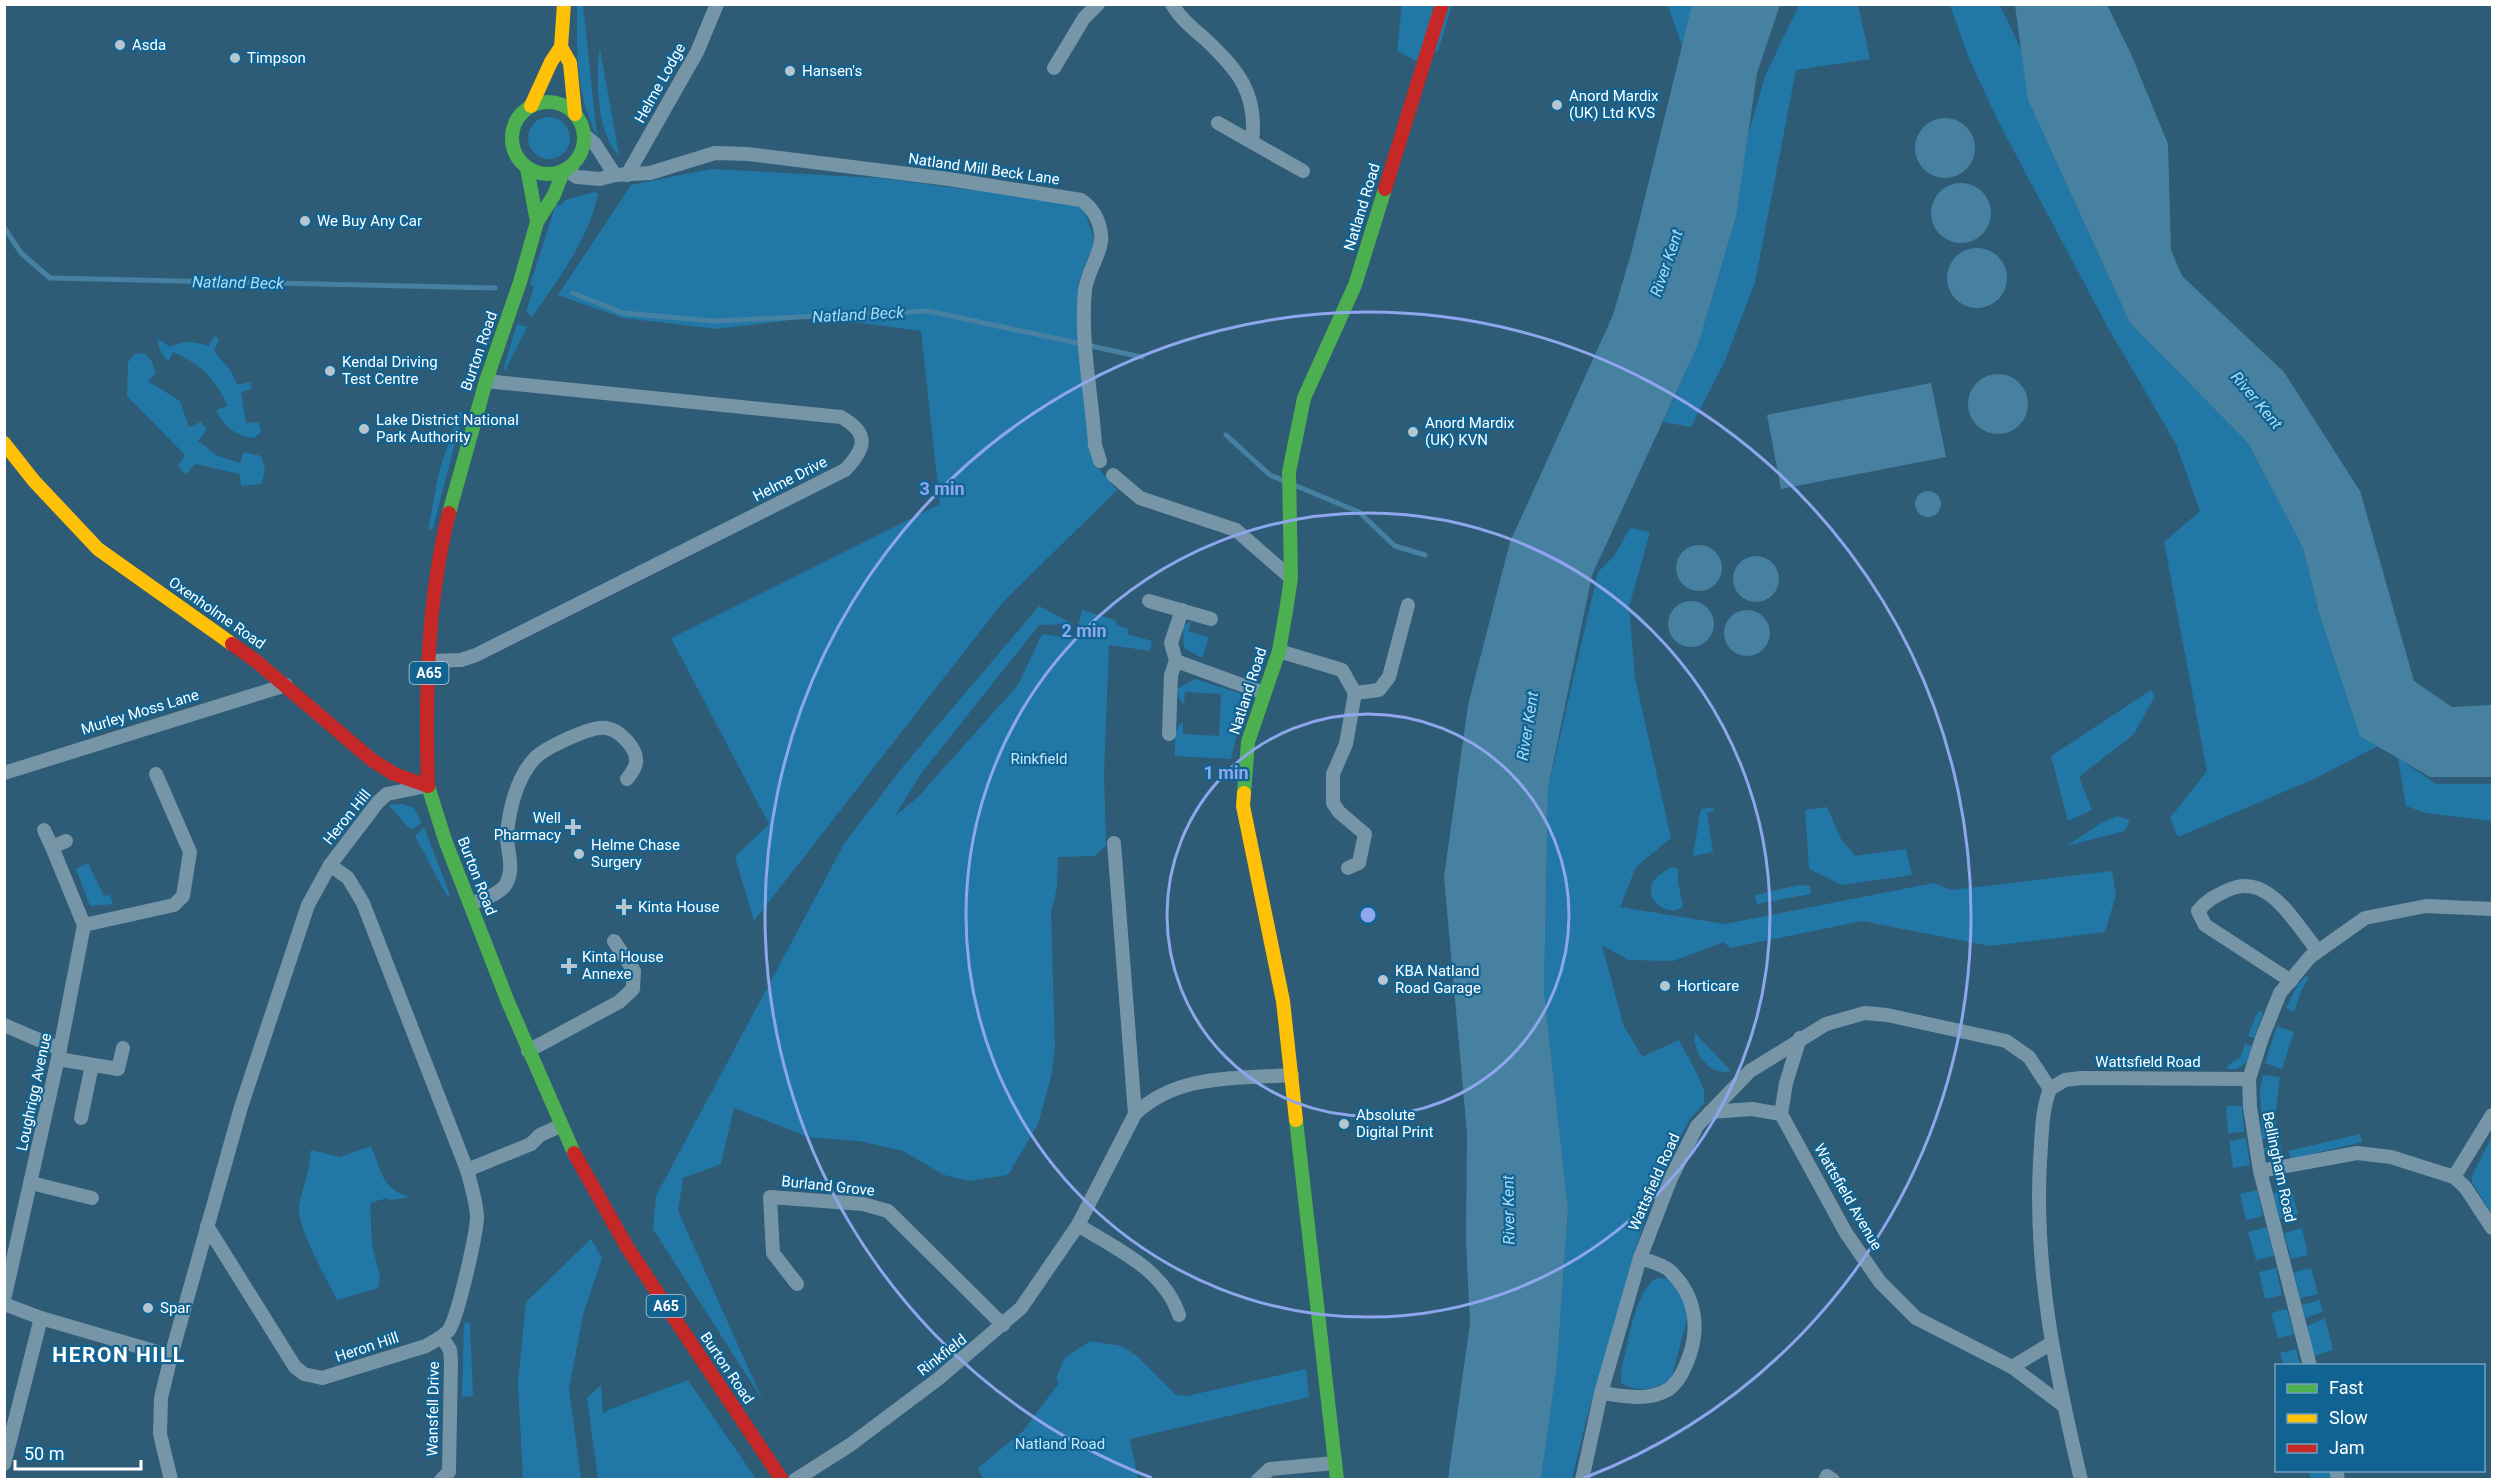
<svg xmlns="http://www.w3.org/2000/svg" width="2497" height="1484" font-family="Roboto,sans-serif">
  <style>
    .green { fill: #2178a7 }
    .water { fill: #4781a2 }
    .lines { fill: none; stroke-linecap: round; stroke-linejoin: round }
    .stream { stroke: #4781a2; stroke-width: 5 }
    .street { stroke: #7696a8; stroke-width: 14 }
    .fast { stroke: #4caf50; stroke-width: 14 }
    .slow { stroke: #ffc107; stroke-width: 14 }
    .jam { stroke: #c62828; stroke-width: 14 }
    .ring { fill: none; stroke: #8ea6ec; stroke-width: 3 }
    .poi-dot { fill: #b6c6cf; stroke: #116392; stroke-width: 2 }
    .labels { text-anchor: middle; stroke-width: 4.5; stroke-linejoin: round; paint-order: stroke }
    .shield { fill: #116392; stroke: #b8d0de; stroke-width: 1.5 }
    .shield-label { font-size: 14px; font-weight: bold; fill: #fff }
    .poi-label { font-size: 15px; fill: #fff; stroke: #116392; text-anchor: start }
    .street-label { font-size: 15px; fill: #fff; stroke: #116392 }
    .park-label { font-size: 15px; fill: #c4e9fd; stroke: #116392 }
    .water-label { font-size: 16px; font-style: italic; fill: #a9defa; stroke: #116392 }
    .district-label { font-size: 21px; font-weight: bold; letter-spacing: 1.5px; fill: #fff; stroke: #116392 }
    .centre { fill: #8ea6ec; stroke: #116392; stroke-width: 3 }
    .ring-label { font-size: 18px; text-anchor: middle; font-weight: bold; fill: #8ea6ec; stroke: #116392; stroke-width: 4.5; stroke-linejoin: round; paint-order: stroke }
  </style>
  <rect width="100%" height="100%" fill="#2e5b75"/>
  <!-- green -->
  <g class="green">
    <path d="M577,5h6l14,131c-22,-45 -20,-83 -20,-131z"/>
    <path d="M1402,5h50l-14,46 -21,10 -20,-10z"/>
    <path d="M1668,5h24l-9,44z"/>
    <path d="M1799,5h59l12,54 -74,11 -41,212 -31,81 -33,64 -28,-5 35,-77 38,-128 11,-78 18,-63z"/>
    <path d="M1950,5h50l25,53 3,42 102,223 118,120 55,105 16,65 41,122 18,11 -64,33 -136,58 -8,-19 37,-47 -43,-229 36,-31 -24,-67 -69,-118 -109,-205 -30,-65z"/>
    <path d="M600,49l19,106c-22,-18 -24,-81 -19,-106z"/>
    <circle cx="549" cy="138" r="21"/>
    <path d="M711,169l169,9 191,25 13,7 11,31 -17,43 11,162 5,17 23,27 -114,112 -249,319 -19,-64 34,-33 -98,-186 269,-134 -19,-173 -106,-14 -97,12 -95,-11 -65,-23 73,-110z"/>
    <path d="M594,192l4,2c-9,45 -40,86 -66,123l-6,-5 8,-25 -4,-2 26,-81 4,2 6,-6z"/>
    <path d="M517,324l10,3 -22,44 -1,-4z"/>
    <path d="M214,336l5,3 -5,12 16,19 8,15 13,-3v7l-10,3 5,31 13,-1 2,10 -7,6c-19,-2 -29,-11 -38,-28l12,-4c-15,-30 -25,-40 -55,-54l-5,10 -8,-11 -3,-13 13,9c13,-8 25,-5 39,-1z"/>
    <path d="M144,353l8,9 4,11 -8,8 32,20 9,26 12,-5 6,7 -9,12 20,15 22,7 4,-11 17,4 4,13 -3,15 -21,2 -1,-12 -45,-10 -9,11 -8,-9 7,-11 -58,-59 1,-34 7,-8z"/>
    <path d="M459,412l4,1 -30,115 -5,2 11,-58z"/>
    <path d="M1630,528l20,4 -21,75 6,71 36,160 -35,29 -16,40 105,17 209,-41 17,7 161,-19 4,24 -11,37 -115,14 -128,-25 -132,27 -6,-6 -51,19 -45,-1 -26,-15 21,79 19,33 37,-17 20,38 5,12v14l-15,16 -30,61 -18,51 -54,185 -15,62 -31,1 16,-115 11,-156 -24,-218 4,-203 50,-216 16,-16z"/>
    <path d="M1039,606l34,18 -34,1 -119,150 -25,41 22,-18 101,-113 24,-51 33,5 7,-29 33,10 2,5 11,4 -1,5 25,7 -2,10 -41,-6 -5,129 2,72 -12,10 -36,1 -1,31 -6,24 4,136 -3,25 -14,51 -30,51 -38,6 -26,-6 -41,-24 -44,-10 -51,-4 -74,-29 -13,56 -38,14 -5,33 85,190 -110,-172 3,-33 188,-352 57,-75z"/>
    <path d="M1191,621l-3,10 21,6 -7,21 -18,-10 -1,-17 -4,-2z"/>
    <path d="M1195,679l44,14 6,7 -14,59 -56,-3v-24l5,-8 3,-1v11l36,2 2,-42 -36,-2 -1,12 -5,-5 -2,-10z"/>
    <path d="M2151,690l4,6 -21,38 -55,43 13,33 -24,11 -17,-65z"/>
    <path d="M2398,758l38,26h56v37l-66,-8 -20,-7z"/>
    <path d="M402,804l12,4 8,15 -11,7 -23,-25z"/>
    <path d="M1714,807v4l-7,2 6,39 -20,4 7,-43 2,-4z"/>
    <path d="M1827,807l14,32 14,17 51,-7 6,26 -70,10 -33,-16 -4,-59z"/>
    <path d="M2117,816l13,4 -5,11 -59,15 34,-22z"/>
    <path d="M424,827l26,68 -3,1 -32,-60z"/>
    <path d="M88,863l16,33 6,-1 3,9 -23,2 -14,-37z"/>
    <path d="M1673,867l5,2v13l5,24c-15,17 -58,-19 -10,-39z"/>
    <path d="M1799,885l11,1 1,8 -54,10 -2,-9z"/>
    <path d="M2306,976l3,1 -8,14 -7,21 -8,-4 13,-25z"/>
    <path d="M2258,1011l5,2 -9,25 -6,-2z"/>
    <path d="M2277,1026l17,6 -12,37 -17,-6z"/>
    <path d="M1695,1033l36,38c-21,6 -39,-18 -36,-38z"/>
    <path d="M2245,1044l7,2 -4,15 -11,8h-10l1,-4 12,-7z"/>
    <path d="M2263,1075l17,2 -5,39 2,21 -15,2 -2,-48z"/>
    <path d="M2226,1106h16l2,26 -16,1z"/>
    <path d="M2360,1134l2,8 -71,17 -3,-8z"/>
    <path d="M2492,1136v79l-20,-33v-6z"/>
    <path d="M2246,1138l4,27 -17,3 -4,-27z"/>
    <path d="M2280,1145l4,15c-10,3 -17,-3 -21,-12z"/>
    <path d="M371,1146c10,24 11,44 39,51l-19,3 -4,-2 -17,5 2,41 8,34 -2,10 -41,12c-10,-20 -41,-74 -38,-95 4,-19 11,-36 12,-55l29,7z"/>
    <path d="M2291,1189l7,25 -18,5 -7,-26z"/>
    <path d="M2257,1190l6,26 -17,4 -6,-26z"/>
    <path d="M2267,1227l7,29 -18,4 -8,-28z"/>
    <path d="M2302,1228l6,27 -17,4 -7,-26z"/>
    <path d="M591,1239l11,19 -19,57 -14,74 12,90h-58l-5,-96 8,-81z"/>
    <path d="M2276,1268l6,27 -17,4 -6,-27z"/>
    <path d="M2311,1268l7,26 -18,4 -6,-26z"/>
    <path d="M1657,1278l11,1 8,7 13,26 -18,67c-18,11 -31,14 -50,4v-11c6,-24 14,-83 36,-94z"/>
    <path d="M2320,1300l3,12 -18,6 -3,-13z"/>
    <path d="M2287,1309l7,25 -16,4 -7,-25z"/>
    <path d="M2325,1318l8,32 -19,6 -7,-30z"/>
    <path d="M467,1322l3,2 3,72 -11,1 2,-73z"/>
    <path d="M1090,1341l32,5 15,10 39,39 11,1 119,-27 3,28 -179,42 8,40h-155l-5,-11 45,-37 36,-48 -3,-5 9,-20z"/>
    <path d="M2296,1349l4,16h-16l-4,-12z"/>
    <path d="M688,1380l68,99h-158l-11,-81 14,-13 2,29 5,-4z"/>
    <path d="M2328,1471l2,8h-19l-2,-7z"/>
  </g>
  <!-- water -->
  <g class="water">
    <path d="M1692,5h88l-23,68 -21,144 -38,128 -106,230 -44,213 -4,203 24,218 -11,156 -16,114h-93l22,-155 -4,-82 1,-109 -23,-256 24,-172 42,-163 103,-227 19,-65z"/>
    <path d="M2015,5h92l24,49 37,90 3,106 11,26 102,96 76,119 54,190 38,26 40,-2v72h-62l-70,-41 -41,-123 -16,-65 -55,-105 -118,-120 -102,-223z"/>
    <circle cx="1945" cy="148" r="30"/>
    <circle cx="1961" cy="213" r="30"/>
    <circle cx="1977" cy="278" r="30"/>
    <circle cx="1998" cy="404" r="30"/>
    <path d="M1931,383l15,74 -165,32 -14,-74z"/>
    <circle cx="1928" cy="504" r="13"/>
    <circle cx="1699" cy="568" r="23"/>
    <circle cx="1756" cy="579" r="23"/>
    <circle cx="1691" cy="624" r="23"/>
    <circle cx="1747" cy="633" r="23"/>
  </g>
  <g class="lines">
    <!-- stream -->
    <g class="stream">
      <path d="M4,227l17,26 29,25 445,10"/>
      <path d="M573,293l50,20 90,8 215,-10 214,46"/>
      <path d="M1226,435l44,40 89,37 36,34 30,9"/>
    </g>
    <!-- street -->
    <g class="street">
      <path d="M1172,4c8,14 20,24 32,34 34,32 54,55 48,104"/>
      <path d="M1054,68l30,-50 14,-14"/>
      <path d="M1218,123l85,48"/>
      <path d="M584,135l11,9 20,31"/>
      <path d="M566,170l11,7 23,2 15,-4 35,-2 65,-20 33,1 201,25 132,21c12,8 18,19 20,34 3,15 -14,38 -16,56 -5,51 7,105 10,155l5,16"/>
      <path d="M627,175l70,-123 20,-48"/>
      <path d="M1113,475l27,23 96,32 55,48"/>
      <path d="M1149,601l62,18"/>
      <path d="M1279,651l63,19 13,23 -9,51 -13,30v29l6,9 26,22 -6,29 -11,5"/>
      <path d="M429,661l32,-1 15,-5 369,-185c20,-21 26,-36 -4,-53l-355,-36"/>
      <path d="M1176,661l88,32"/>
      <path d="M1355,693l24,-3 10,-13 19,-72"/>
      <path d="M1169,734l2,-59 5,-14 -5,-18 11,-33"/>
      <path d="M4,773l282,-88"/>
      <path d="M44,830l8,17"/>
      <path d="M66,841l-14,6 32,78 90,-20 9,-9 7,-44 -34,-78"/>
      <path d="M1114,843l21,271"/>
      <path d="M470,904c11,-5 30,-9 36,-20 9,-16 1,-32 1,-49 2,-26 10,-58 28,-77 10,-10 57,-33 71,-30 14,2 32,21 30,35 -1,6 -5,11 -9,16"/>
      <path d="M2291,981l-86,-56 -7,-14c9,-11 17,-15 30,-21 41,-19 67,34 90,61"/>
      <path d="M4,1025l56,24"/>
      <path d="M1800,1038l-14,45 -5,31 65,119 34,49 36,36 96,49 52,39"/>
      <path d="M528,1051l91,-49 14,-13 1,-18 -20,-30"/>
      <path d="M58,1059l60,10 5,-21"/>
      <path d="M1710,1112l42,-3 29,5"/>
      <path d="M81,1118l11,-53"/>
      <path d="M467,1170l64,-26 9,-9 20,-9"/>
      <path d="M2260,1171l97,-18 34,4 63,20 38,-62"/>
      <path d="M2454,1177l11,10 27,41"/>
      <path d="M31,1183l61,15"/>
      <path d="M1078,1225c38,24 86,44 101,90"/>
      <path d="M207,1226l88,141 9,7 18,4 104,-32c8,-5 17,-9 23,-16 9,-14 28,-97 28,-114 -1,-16 -6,-31 -10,-46l-104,-267 -15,-25 -18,-13"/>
      <path d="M797,1284l-24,-31 -3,-56 93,7 25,7 115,114"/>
      <path d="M4,1300l56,-251 24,-124"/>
      <path d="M4,1304l37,14 130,38"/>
      <path d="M2310,1366l-50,-195 -10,-64 -1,-28 13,-41 18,-45 30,-36 55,-39 61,-12 66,3"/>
      <path d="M2012,1367l38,-23"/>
      <path d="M1601,1393c22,3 47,9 68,-4 11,-8 17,-23 21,-35 10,-31 4,-61 -21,-84 -7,-6 -20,-9 -29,-12"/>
      <path d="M4,1464l37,-146"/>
      <path d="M2336,1470l2,10"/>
      <path d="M171,1480l-11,-46 1,-36 10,-42 70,-249 67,-202 22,-40 48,-63 9,-8 39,-8"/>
      <path d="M441,1480l8,-8 2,-111 -1,-11 -8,-13"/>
      <path d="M795,1480l55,-35 88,-66 83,-71 57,-83 57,-111c43,-41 102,-35 157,-39"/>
      <path d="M1258,1480l12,-11 65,-6"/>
      <path d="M1582,1480l19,-87 39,-135 31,-80 26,-52 53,-55 76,-47 39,-11 22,2 119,26 23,16 21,32"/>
      <path d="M1825,1480l2,-4 6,4"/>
      <path d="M2081,1480c-25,-106 -47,-209 -41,-319 2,-24 1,-49 10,-72l15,-9 16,-2 168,1"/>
    </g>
    <!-- fast -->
    <g class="fast">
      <circle cx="548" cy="138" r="36"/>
      <path d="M527,168l10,54"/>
      <path d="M449,513l37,-132 34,-99 17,-60 17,-27 9,-23"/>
      <path d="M428,786l17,54 63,162 66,151"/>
      <path d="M1244,793l4,-51 31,-91 7,-40 5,-33 -2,-106 15,-74 51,-113 30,-96"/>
      <path d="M1296,1120l41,360"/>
    </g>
    <!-- slow -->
    <g class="slow">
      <path d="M561,47l9,16 5,51"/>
      <path d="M531,106l20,-44 10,-15 3,-43"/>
      <path d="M4,443l30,38 64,68 134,95"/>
      <path d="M1244,793l-1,13 40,195 13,119"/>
    </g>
    <!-- jam -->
    <g class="jam">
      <path d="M1385,189l57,-185"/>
      <path d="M232,644l24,17 116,99 22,14 34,12"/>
      <path d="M428,786c-3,-90 -1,-185 21,-273"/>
      <path d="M574,1153l53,94 155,233"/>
    </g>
  </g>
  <!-- distance rings -->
  <g class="ring">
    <circle cx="1368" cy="915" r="201"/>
    <circle cx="1368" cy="915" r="402"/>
    <path d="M1152 1478A603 603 0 1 1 1584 1478"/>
  </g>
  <!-- markers -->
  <g class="poi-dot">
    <circle cx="120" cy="45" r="6"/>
    <circle cx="235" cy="58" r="6"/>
    <circle cx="790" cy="71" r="6"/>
    <circle cx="1557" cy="105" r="6"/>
    <circle cx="305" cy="221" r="6"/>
    <circle cx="330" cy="371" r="6"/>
    <circle cx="364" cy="429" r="6"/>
    <circle cx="1413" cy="432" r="6"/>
    <path d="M570 818h6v6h6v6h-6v6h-6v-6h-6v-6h6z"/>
    <circle cx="579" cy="854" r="6"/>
    <path d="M621 898h6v6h6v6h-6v6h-6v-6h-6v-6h6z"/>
    <path d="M566 957h6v6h6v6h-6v6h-6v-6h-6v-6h6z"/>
    <circle cx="1383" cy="980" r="6"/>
    <circle cx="1665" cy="986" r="6"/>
    <circle cx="1344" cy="1124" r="6"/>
    <circle cx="148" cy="1308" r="6"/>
  </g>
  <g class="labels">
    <!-- shield labels -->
    <g class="shield">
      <rect x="409.5" y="662" width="39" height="22" rx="4.5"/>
      <rect x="646.5" y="1295" width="39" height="22" rx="4.5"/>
    </g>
    <g class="shield-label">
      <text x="429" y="678">A65</text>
      <text x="666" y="1311">A65</text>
    </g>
    <!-- poi labels -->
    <g class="poi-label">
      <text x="132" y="50">Asda</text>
      <text x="247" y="63">Timpson</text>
      <text x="802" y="76">Hansen's</text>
      <text x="1569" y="101">Anord Mardix<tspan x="1569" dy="17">(UK) Ltd KVS</tspan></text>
      <text x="317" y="226">We Buy Any Car</text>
      <text x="342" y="367">Kendal Driving<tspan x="342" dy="17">Test Centre</tspan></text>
      <text x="376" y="425">Lake District National<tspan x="376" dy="17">Park Authority</tspan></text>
      <text x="1425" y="428">Anord Mardix<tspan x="1425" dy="17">(UK) KVN</tspan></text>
      <text x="561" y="823" text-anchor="end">Well<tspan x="561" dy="17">Pharmacy</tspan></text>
      <text x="591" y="850">Helme Chase<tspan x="591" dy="17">Surgery</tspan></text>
      <text x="638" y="912">Kinta House</text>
      <text x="582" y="962">Kinta House<tspan x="582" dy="17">Annexe</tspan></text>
      <text x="1395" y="976">KBA Natland<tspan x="1395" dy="17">Road Garage</tspan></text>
      <text x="1677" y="991">Horticare</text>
      <text x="1356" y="1120">Absolute<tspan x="1356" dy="17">Digital Print</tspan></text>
      <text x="160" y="1313">Spar</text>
    </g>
    <!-- street labels -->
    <g class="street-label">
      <text transform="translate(660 83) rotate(-61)" y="5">Helme Lodge</text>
      <text transform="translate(984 169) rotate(8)" y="5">Natland Mill Beck Lane</text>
      <text transform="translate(1362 207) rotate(-73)" y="5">Natland Road</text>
      <text transform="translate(479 351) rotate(-71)" y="5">Burton Road</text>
      <text transform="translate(790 479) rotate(-27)" y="5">Helme Drive</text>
      <text transform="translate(217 613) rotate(35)" y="5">Oxenholme Road</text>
      <text transform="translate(1248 691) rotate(-72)" y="5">Natland Road</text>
      <text transform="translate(140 712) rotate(-17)" y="5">Murley Moss Lane</text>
      <text transform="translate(347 817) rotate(-51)" y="5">Heron Hill</text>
      <text transform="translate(477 876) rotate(69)" y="5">Burton Road</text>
      <text x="2148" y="1067">Wattsfield Road</text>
      <text transform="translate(34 1092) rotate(-78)" y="5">Loughrigg Avenue</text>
      <text transform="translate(2279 1167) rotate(78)" y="5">Bellingham Road</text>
      <text transform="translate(1654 1182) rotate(-66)" y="5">Wattsfield Road</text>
      <text transform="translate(828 1186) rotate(6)" y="5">Burland Grove</text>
      <text transform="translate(1848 1197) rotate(60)" y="5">Wattsfield Avenue</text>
      <text transform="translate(367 1347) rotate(-18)" y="5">Heron Hill</text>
      <text transform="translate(942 1355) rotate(-38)" y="5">Rinkfield</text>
      <text transform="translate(727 1368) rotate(56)" y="5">Burton Road</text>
      <text transform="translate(433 1409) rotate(-89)" y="5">Wansfell Drive</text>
    </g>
    <!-- park labels -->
    <g class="park-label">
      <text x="1039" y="764">Rinkfield</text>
      <text x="1060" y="1449">Natland Road</text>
    </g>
    <!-- water labels -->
    <g class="water-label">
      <text transform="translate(1666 263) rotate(-71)" y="6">River Kent</text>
      <text transform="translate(238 282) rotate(1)" y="6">Natland Beck</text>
      <text transform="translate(858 314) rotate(-3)" y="6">Natland Beck</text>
      <text transform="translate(2257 400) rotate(50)" y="6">River Kent</text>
      <text transform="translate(1527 726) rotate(-81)" y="6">River Kent</text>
      <text transform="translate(1508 1210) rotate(-91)" y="6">River Kent</text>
    </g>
    <!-- district labels -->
    <g class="district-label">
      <text x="119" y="1362">HERON HILL</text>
    </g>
  </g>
  <circle cx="1368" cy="915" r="9" class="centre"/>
  <g class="ring-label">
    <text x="942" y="495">3 min</text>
    <text x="1084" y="637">2 min</text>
    <text x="1226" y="779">1 min</text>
  </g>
  <!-- border -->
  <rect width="2497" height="1484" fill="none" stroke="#ffffff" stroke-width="12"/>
  <!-- legend -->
  <rect x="2275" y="1364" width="210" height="108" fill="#116392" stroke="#70a1be" stroke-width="1.5"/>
  <rect x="2287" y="1384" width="30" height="9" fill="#4caf50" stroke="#70a1be" stroke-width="1.5"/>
  <text x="2329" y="1394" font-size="18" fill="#ffffff">Fast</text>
  <rect x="2287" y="1414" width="30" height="9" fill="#ffc107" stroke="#70a1be" stroke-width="1.5"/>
  <text x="2329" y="1424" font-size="18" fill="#ffffff">Slow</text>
  <rect x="2287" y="1444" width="30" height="9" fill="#c62828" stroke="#70a1be" stroke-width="1.5"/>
  <text x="2329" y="1454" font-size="18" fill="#ffffff">Jam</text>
  <!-- scale -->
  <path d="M15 1460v9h126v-9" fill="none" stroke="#ffffff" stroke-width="3"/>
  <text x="24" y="1460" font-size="18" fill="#ffffff" stroke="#116392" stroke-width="4.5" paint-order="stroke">50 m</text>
</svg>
